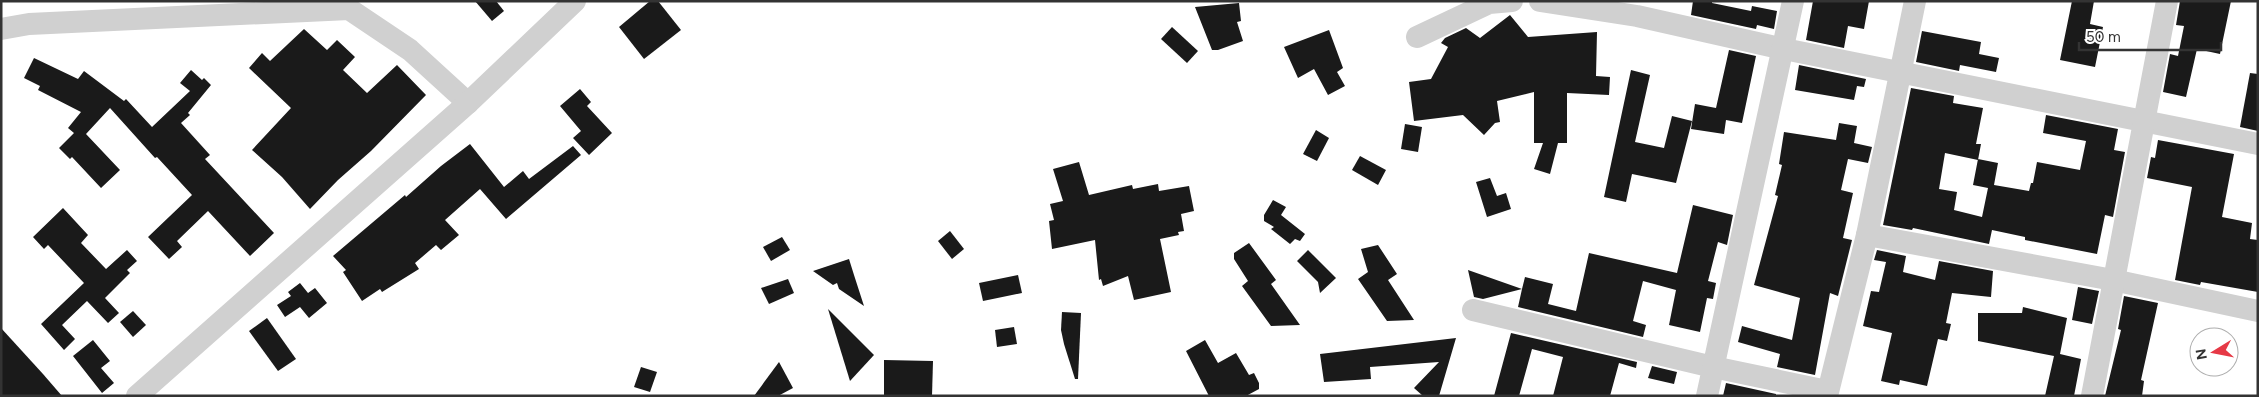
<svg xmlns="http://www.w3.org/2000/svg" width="2259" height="397" font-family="Figtree,sans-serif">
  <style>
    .building { fill: #1a1a1a }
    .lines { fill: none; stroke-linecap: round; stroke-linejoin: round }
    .minor { stroke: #d0d0d0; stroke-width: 22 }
  </style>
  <rect width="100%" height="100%" fill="#fff"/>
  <!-- building -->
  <g class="building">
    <path d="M475,1h21l8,10 -12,10z"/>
    <path d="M650,1h8l23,29 -37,29 -25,-32z"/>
    <path d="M1693,1h19v2l39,8 1,-5 25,5 -3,18 -17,-4 -1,4 -65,-14z"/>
    <path d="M1813,1h56l-5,28 -16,-3 -4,22 -38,-8z"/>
    <path d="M2072,1h22l-4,23 13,3 -8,40 -35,-7z"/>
    <path d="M2180,1h51l-11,53 -23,-5 -11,48 -23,-5 7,-38 8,2 6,-30 -8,-1z"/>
    <path d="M1239,3l2,18 -4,1 6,19 -25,9h-6l-17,-43z"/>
    <path d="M1510,15l18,22 69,-5 -1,44 14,1 -1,18 -42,-2v50h-9l-8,31 -16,-5 9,-26h-9v-51l-37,9 3,21 -5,1 -11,12 -21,-20 -49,6 -5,-39 22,-3 17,-32 -7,-4 4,-5 21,-10 14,10z"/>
    <path d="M1172,27l26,24 -11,12 -26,-24z"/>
    <path d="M304,29l23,21 10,-10 18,17 -12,13 24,23 30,-28 29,30 -55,56 -33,29 -28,29 -28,-32 -30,-27 39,-42 -42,-40 13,-15 8,8z"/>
    <path d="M1329,30l14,38 -6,4 8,14 -17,9 -14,-26 -16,9 -14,-31z"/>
    <path d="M1922,31l59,11 -2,12 20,4 -3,14 -36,-7 -1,6 -43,-9z"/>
    <path d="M1729,50l27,6 -14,67 -16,-3 -2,14 -33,-5 4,-25 21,4z"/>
    <path d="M34,58l44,21 6,-8 40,30 2,-2 26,28 38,-36 -10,-8 11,-13 11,10 2,-2 7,7 -23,28 2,2 -9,8 29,32 -5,4 69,74 -24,23 -42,-45 -31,30 5,6 -13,12 -21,-22 44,-42 -35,-38 -2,1 -45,-50 -24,26 34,36 -19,18 -29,-31 -2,2 -11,-11 15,-15 -6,-5 13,-16 -43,-22 2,-4 -16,-8z"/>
    <path d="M1799,65l67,14 -2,8 -7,-1 -3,14 -59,-10z"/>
    <path d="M1631,70l19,5 -15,67 29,6 8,-32 20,5 -16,62 -44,-9 -6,28 -22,-5z"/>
    <path d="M2250,73l8,1v57l-18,-4z"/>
    <path d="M1911,88l43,8 -1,7 30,5 -7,36h5l-3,16 -33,-7 -6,36 18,3 -3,18 28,7 6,-29 -15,-3 5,-26 20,4 -4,22 35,6 2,-8h2l4,-21 43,8 6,-29 -43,-8 3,-18 72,14 -4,21 11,2 -12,65 -8,-2 -8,39 -72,-14v-3l-33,-7 -3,14 -76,-16 -1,2 -29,-5z"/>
    <path d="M580,89l11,13 -4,4 25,27 -23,22 -16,-17 8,-7 -21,-25z"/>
    <path d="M1839,123l18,3 -3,17 18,4 -4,16 -20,-4 -7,31 12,3 -10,45 9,2 -14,56 -8,-3 -15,82 -38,-8 3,-13 -42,-12 4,-16 50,14 8,-42 -46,-13 24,-89 -3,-1 7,-30 -3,-1 5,-32 52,8z"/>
    <path d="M1405,124l17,3 -4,25 -17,-3z"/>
    <path d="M1316,130l13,8 -12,23 -14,-7z"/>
    <path d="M2158,140l76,14 -12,63 30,6 -2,16 8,1v52l-57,-10 -1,3 -25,-5 17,-93 -45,-9 4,-21 4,1z"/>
    <path d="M470,144l34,43 19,-16 6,8 44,-33 8,9 -75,64 -26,-30 -35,31 14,15 -18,15 -5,-5 -21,18 4,6 -37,23 -2,-3 -18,12 -19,-29 3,-2 -13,-14 72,-61 1,2 35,-31z"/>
    <path d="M1360,156l26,14 -8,15 -26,-15z"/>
    <path d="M1079,162l10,33 43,-10 1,4 25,-5 1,7 30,-5 5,25 -13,3 3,17 -6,1 1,3 -19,4 11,53 -37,8 -6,-24 -25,10 -2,-7 -2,1 -4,-40 -43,9 -3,-28 5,-1 -4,-16 13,-3 -10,-32z"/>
    <path d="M1490,178l7,18 9,-3 5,16 -24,8 -11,-35z"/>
    <path d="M1273,200l13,7 -5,8 24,19 -5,7 -5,-2 -5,5 -19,-15 3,-2 -10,-6v-6z"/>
    <path d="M1693,205l40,10 -6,30 -9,-3 -10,39 8,2 -3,16 -6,-1 -7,34 -31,-7 7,-35 -33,-9 -10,40 13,4 -3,12 -125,-30 4,-18 -39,10 -9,-2 -6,-27 54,19 3,-12 28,7 -5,20 28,7 13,-58 88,20z"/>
    <path d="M63,208l25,27 -7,8 25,26 21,-19 10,11 -10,9 3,3 -25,25 14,15 -11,10 -21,-22 -25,24 13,14 -11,11 -23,-26 43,-41 -36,-38 -4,4 -11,-12z"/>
    <path d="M950,231l14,18 -12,10 -14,-18z"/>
    <path d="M782,237l8,13 -19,11 -8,-14z"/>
    <path d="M1249,243l27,37 -5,4 29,41 -29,1 -29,-40 6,-5 -14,-22v-6z"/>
    <path d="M1378,245l19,29 -9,6 26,40 -27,1 -29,-42 10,-7 -7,-23z"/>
    <path d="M1308,250l28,28 -16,15 -2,-11 -21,-21z"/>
    <path d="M1877,250l29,6 -3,16 32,8 4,-19 54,10 -2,26 -39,-4 -6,30 5,1 -4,17 -9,-2 -11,47 -27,-6 -1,5 -18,-4 11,-48 -29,-7 8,-35 8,1 7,-30 -12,-2z"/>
    <path d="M849,259l5,16 10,31 -25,-17 -2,-6 -4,2 -20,-14z"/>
    <path d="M1018,275l4,18 -39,8 -4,-18z"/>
    <path d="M788,279l6,14 -25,11 -8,-16z"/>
    <path d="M300,283l8,10 7,-5 12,15 -18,15 -9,-11 -15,10 -8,-12 14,-9 -3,-4z"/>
    <path d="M2078,287l21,4 -7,33 -20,-4z"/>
    <path d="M2124,296l34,7 -17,77 3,1 -2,15h-37l16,-66 -3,-1z"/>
    <path d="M2023,307l44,11 -7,36 21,5 -7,37h-29l9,-40 -76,-15v-28h44z"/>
    <path d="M828,309l46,46 -24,26z"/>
    <path d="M133,311l13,14 -13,12 -13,-15z"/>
    <path d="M1062,312l19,1 -3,66h-3l-11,-35 -3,-14z"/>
    <path d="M267,318l29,41 -18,12 -29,-40z"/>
    <path d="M1014,327l3,17 -20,3 -2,-17z"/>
    <path d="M1,328l42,46 19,22h-61z"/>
    <path d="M1511,333l126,29 -1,6 -17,-5 -9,33h-57l10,-39 -31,-8 -13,47h-25z"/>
    <path d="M1456,338l-17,58h-16l-9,-8 25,-26 -69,5 1,12 -47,3 -4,-28z"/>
    <path d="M93,340l17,21 -9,7 13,15 -12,10 -29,-37z"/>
    <path d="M1205,340l13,23 18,-10 13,22 5,-2 5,10v6l-13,7h-37l-23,-45z"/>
    <path d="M884,360l49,1 -1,35h-48z"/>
    <path d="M779,362l14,26 -15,8h-24z"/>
    <path d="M1652,366l25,6 -3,12 -26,-6z"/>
    <path d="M641,367l16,5 -7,20 -16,-5z"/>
    <path d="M1726,383l50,11v2h-53z"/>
  </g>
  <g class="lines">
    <!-- minor -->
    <g class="minor">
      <path d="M1540,1l97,15 147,33 474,95"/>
      <path d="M1,29l28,-5 320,-15 61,41 58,53"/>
      <path d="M1417,37l72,-34 23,-2"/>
      <path d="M1867,235l246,45 145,31"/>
      <path d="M1473,310l240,57 114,24"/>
      <path d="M137,396l331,-293 107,-102"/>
      <path d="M1707,396l86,-395"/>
      <path d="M1827,396l40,-161 48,-234"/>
      <path d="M2092,396l75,-395"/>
    </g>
  </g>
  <!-- border -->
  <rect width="2259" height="397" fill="none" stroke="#333333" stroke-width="5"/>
  <!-- north arrow -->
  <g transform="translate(2214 352) rotate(260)"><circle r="24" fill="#ffffff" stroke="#adadad"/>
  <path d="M0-4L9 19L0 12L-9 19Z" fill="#e63946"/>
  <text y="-8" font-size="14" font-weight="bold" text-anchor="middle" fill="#333333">N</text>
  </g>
  <!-- scale -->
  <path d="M2079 42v8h142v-8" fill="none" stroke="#333333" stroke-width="2.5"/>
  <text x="2086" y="42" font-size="15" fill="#333333" stroke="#ffffff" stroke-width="4" paint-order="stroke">50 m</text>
</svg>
